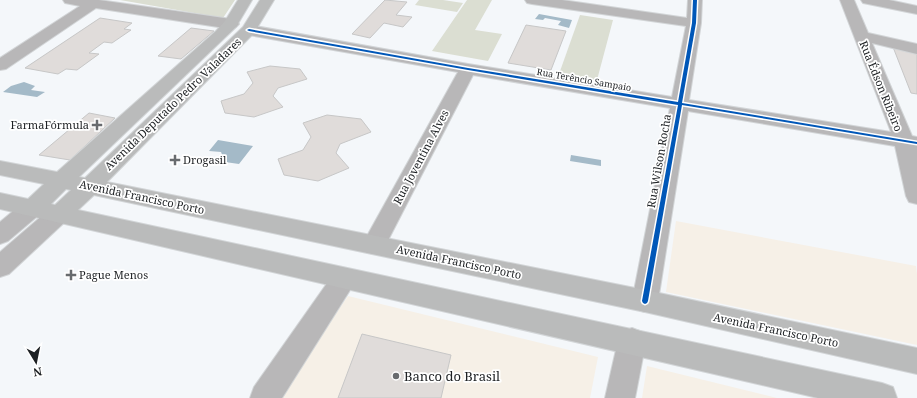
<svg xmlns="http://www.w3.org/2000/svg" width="917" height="398" font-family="'Noto Serif',serif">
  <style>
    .commercial { fill: #f6f0e7 }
    .green { fill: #dbded2 }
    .water { fill: #a4bac8 }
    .building { fill: #e0dcda; stroke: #c7c7c7 }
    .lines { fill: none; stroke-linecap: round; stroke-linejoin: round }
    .minor-casing { stroke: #d2d5d7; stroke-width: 2 }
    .major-casing { stroke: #d2d5d7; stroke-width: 2 }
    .minor { fill: #b8b7b8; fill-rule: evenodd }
    .major { fill: #babbbb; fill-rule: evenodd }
    .cycleway-casing { stroke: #fff; stroke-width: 3 }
    .cycleway { fill: #0057b8; fill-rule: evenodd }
    .poi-dot { fill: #686b6e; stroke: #fff; stroke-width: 1.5 }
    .labels { text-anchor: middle; stroke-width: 3.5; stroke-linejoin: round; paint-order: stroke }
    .far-street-label { font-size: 9px; fill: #1d2023; stroke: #fff }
    .street-label { font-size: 11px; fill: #1d2023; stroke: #fff }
    .poi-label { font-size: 11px; fill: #1d2023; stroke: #fff; text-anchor: start }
    .near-poi-label { font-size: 13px; fill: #1d2023; stroke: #fff; text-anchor: start }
  </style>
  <rect width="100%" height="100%" fill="#f4f7fa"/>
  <!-- commercial -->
  <g class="commercial">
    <path d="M676,221l240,45 1,8v71l-251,-53z"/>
    <path d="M348,296l250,61 -8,41h-313z"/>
    <path d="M647,366l130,32h-135z"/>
  </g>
  <!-- green -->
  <g class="green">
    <path d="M120,0h115l-12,18z"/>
    <path d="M419,0h24l20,3 -6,9 -42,-7z"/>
    <path d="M467,0h25l-17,30 27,4 -14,27 -56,-10z"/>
    <path d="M580,15l33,5 -16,60 -38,-6z"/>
  </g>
  <!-- water -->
  <g class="water">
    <path d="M539,14l33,6 -3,8 -11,-3 3,-4 -16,-3 -2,2 -8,-1z"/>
    <path d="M24,82l11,4 -4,4 14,2 -8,5 -34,-5 8,-6z"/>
    <path d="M218,140l35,6 -14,18 -14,-2 -4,-10 -12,-1z"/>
    <path d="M571,155l30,5v6l-31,-5z"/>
  </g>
  <!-- building -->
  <g class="building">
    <path d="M385,0l22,2 -11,13 16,2 -9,10 -19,-4 -14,15 -18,-4z"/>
    <path d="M100,18l32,5 -8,6 7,1 -19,13 -8,-1 -15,11 10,1 -22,16 -11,-1 -8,5 -33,-6z"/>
    <path d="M526,25l40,6 -15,39 -43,-7z"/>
    <path d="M191,28l23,3 -33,28 -23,-3z"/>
    <path d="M893,47l24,4v43l-6,-1z"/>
    <path d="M270,66l30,3 7,10 -29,9 -5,8 10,11 -29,10 -29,-4 -4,-12 23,-7 9,-11 -6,-11z"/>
    <path d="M89,113l26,5 -45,42 -31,-5z"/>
    <path d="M327,115l34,4 10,13 -31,12 -4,9 13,15 -31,13 -34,-6 -6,-16 25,-9 8,-13 -8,-14z"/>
    <path d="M362,334l89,21 -10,43h-103z"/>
  </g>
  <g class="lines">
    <!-- minor casing -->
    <g class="minor-casing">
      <g id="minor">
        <path d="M63,0h36l132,19 5,2 3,3 -3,3 -5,2 -135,-21 -90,61 -6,1v-12l80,-52 -15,-3z"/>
        <path d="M525,0h37l125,18 1,-18h14l-1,23 -12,77 202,32 -51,-132h14l14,33 49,11v10l-45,-11 40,93 5,1v67l-8,-2 -3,-6 -11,-50 -207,-35 -30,190 -4,8 -9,3 -9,-3 -4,-8 38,-193 -197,-33 -91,177 -8,2 -8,-2 -4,-7 96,-173 -209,-37 -5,-2 -3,-3 3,-3 5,-2 219,39 204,33 14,-71 -154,-22 -5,-1z"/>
        <path d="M861,0h28l28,6v8l-54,-11z"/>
        <path d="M32,200l8,2 3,6 -3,6 -32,27 -8,3v-22l24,-20z"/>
        <path d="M59,206l8,2 3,6 -3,6 -58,54 -9,3v-25l51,-44z"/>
        <path d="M344,268l9,4 4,7 -75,119h-32l4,-11 81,-115z"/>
        <path d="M632,328l10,4 4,9 -11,57h-30l13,-57 4,-9z"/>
      </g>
    </g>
    <!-- major casing -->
    <g class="major-casing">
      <path id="major" d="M238,0h14l-16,27 -157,150 6,1 158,-151 17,-27h14l-20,33 -147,149 538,108 272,58v26l-272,-62 -551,-117 -16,15 804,173 11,4 4,11h-79l-818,-189v-16l28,6 16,-15 -44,-9v-14l57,11 159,-141 9,-10zM66,189l5,1 -16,15 -4,-1z"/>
    </g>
    <!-- minor -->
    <use href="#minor" class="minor"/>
    <!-- major -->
    <use href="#major" class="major"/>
    <!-- cycleway casing -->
    <g class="cycleway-casing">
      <path id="cycleway" d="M693,0h4l-1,23 -14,80 235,39v2l-235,-39 -34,196 -1,2 -2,1 -2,-1 -1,-2 36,-196 -210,-35 -219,-39 -2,-1 2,-1 219,39 210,34 14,-79z"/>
    </g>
    <!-- cycleway -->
    <use href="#cycleway" class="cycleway"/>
  </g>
  <!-- markers -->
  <g class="poi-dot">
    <path d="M95 119h4v4h4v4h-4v4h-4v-4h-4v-4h4z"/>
    <path d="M173 154h4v4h4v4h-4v4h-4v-4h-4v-4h4z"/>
    <path d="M69 269h4v4h4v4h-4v4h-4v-4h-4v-4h4z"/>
    <circle cx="396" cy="376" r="4"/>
  </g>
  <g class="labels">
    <!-- far-street labels -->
    <g class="far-street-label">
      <text transform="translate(584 80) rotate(10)" y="3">Rua Terêncio Sampaio</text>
    </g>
    <!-- street labels -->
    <g class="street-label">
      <text transform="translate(881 86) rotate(68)" y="4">Rua Édson Ribeiro</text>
      <text transform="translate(173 104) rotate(-44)" y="4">Avenida Deputado Pedro Valadares</text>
      <text transform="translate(421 157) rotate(-62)" y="4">Rua Joventina Alves</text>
      <text transform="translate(659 161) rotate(-80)" y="4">Rua Wilson Rocha</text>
      <text transform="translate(142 197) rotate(12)" y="4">Avenida Francisco Porto</text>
      <text transform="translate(459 262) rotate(12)" y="4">Avenida Francisco Porto</text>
      <text transform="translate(776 330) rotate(12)" y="4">Avenida Francisco Porto</text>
    </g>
    <!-- poi labels -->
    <g class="poi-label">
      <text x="89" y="129" text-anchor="end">FarmaFórmula</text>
      <text x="183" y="164">Drogasil</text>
      <text x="79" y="279">Pague Menos</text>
    </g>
    <!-- near-poi labels -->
    <g class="near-poi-label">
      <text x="404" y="381">Banco do Brasil</text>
    </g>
  </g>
  <!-- north arrow -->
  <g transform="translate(36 362) rotate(170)" stroke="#ffffff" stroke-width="3" paint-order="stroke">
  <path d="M0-3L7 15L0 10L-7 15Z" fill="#1d2023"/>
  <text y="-6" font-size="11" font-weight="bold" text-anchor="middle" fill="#1d2023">N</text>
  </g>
</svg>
